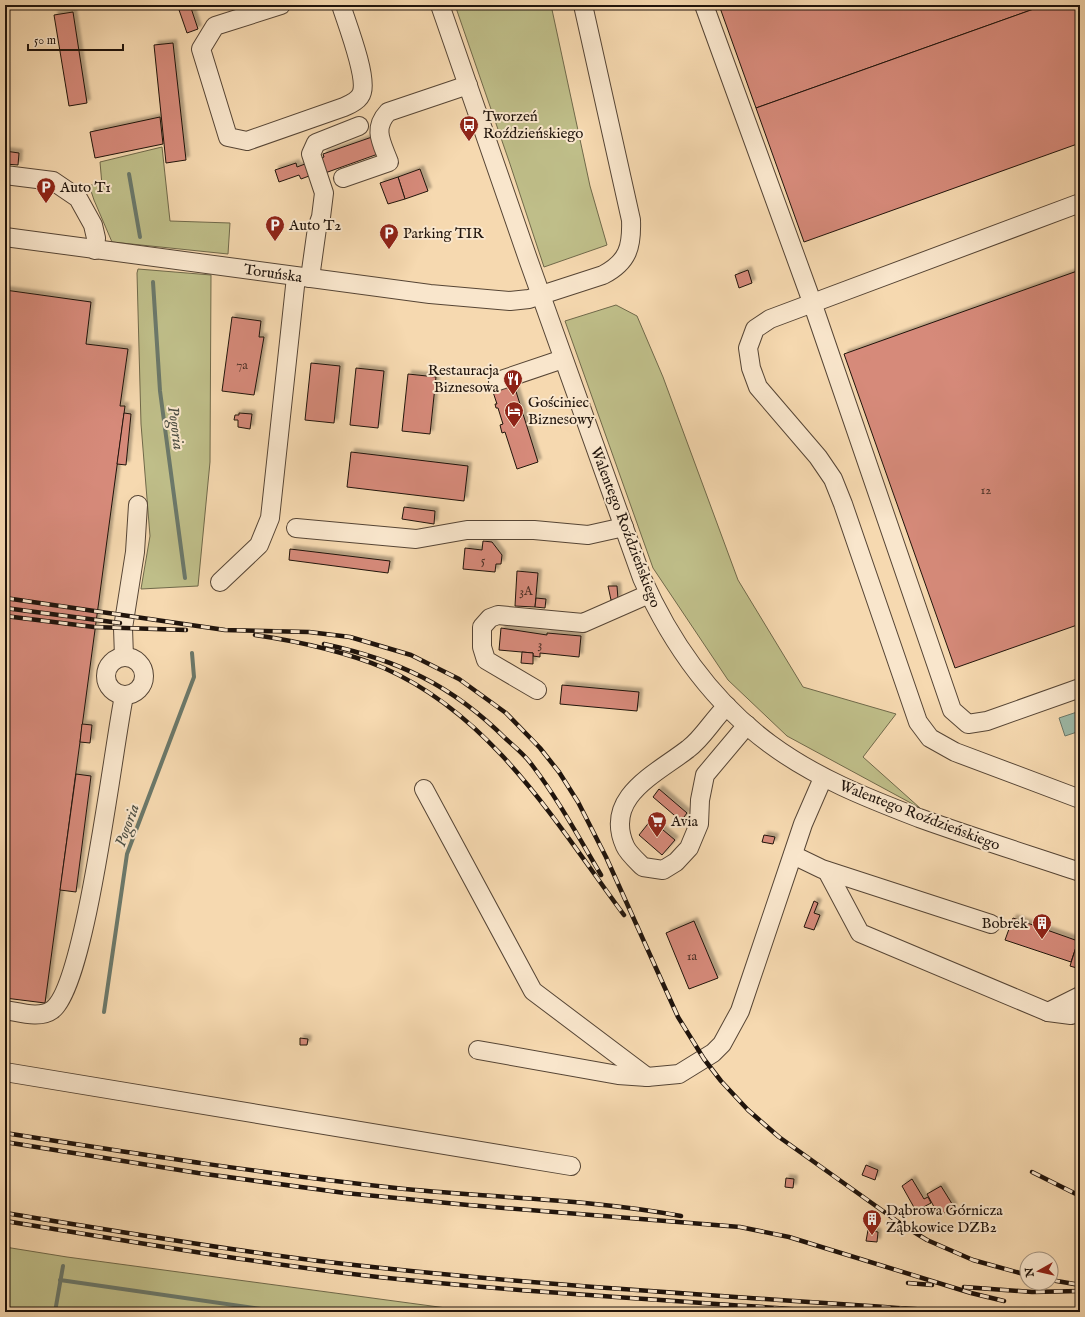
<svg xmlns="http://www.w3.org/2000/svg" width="1085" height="1317" font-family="'IM FELL English',serif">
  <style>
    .green { fill: #bfbe89; stroke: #70694a }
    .water { fill: #9dbaa9; stroke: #6b786a }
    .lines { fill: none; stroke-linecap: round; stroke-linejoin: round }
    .stream { stroke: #6b786a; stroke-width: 4 }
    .building { fill: #d68a7a; stroke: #20140c; filter: url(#shadow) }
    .minor-casing { stroke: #564535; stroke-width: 20 }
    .minor { stroke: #f9e6cc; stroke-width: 18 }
    .rail-casing { stroke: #20140c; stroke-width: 4.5 }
    .rail { stroke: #f9e6cc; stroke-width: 3; stroke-dasharray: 9; stroke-linecap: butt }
    .labels { text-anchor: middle; stroke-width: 4; stroke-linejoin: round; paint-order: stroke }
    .number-label { font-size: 13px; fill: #4e3228 }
    .poi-label { font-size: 15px; fill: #20140c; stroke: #f9e6cc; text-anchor: start }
    .street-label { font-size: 15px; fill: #20140c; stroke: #f9e6cc }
    .water-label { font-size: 16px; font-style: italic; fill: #4c4e43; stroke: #f9e6cc }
  </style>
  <defs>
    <filter id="shadow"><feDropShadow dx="3.5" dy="-3.5" stdDeviation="1" flood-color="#0004"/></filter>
  </defs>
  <rect width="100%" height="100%" fill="#f6d9b0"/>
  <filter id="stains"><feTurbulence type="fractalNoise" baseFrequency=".005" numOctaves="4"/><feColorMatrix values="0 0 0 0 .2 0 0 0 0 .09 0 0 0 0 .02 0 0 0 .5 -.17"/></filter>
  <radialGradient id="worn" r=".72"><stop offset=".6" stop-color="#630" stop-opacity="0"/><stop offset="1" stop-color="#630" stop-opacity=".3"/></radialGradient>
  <!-- green -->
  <g class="green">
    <path d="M455,5h96l39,181 17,59 -63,22 -34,-103z"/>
    <path d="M162,147l8,74 60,2 -2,31 -116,-12 -18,-42 -5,-15h13l-2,-23z"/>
    <path d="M138,269l73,6 -1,187 -12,124 -57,3 9,-53 -9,-112 -4,-151z"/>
    <path d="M616,305l21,11 26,61 75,203 65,107 93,27 -33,43 57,51 -133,-72 -59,-56 -75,-112 -88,-247z"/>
    <path d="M5,1247l62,10 409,55h-471z"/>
  </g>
  <!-- water -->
  <path class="water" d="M1080,711v20l-15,5 -6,-18z"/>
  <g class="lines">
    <!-- stream -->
    <g class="stream">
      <path d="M129,174l11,63"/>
      <path d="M153,282l7,109 25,187"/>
      <path d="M104,1012l23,-158 67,-177 -2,-24"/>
      <path d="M60,1280l222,32"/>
      <path d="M55,1312l8,-46"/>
    </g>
  </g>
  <!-- building -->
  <g class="building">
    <path d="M186,5h4l8,24 -11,4 -9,-26z"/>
    <path d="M719,5h326l-289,103z"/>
    <path d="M1045,5h35v138l-276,99 -48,-134z"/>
    <path d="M73,12l14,91 -18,3 -15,-91z"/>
    <path d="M173,43l13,117 -20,3 -12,-118z"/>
    <path d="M160,117l3,27 -68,14 -5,-26z"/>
    <path d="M372,137l6,17 -53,19 -6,-14 5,-2 -1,-3z"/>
    <path d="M5,151l14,2 -1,12 -13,-1z"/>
    <path d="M296,163l1,4 8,-3 4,12 -8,3 -2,-4 -20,7 -4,-12z"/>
    <path d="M420,169l8,22 -23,8 -7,-22z"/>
    <path d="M398,177l7,22 -17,5 -8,-21z"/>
    <path d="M748,270l4,13 -13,5 -4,-13z"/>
    <path d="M1080,270v354l-125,44 -111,-314z"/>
    <path d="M5,290l86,12 -5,42 42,5 -8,57h5l-80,597 -40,-5z"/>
    <path d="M232,317l29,4 -2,16h5l-10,58 -32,-4z"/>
    <path d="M311,363l29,3 -6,57 -29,-3z"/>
    <path d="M356,368l28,3 -6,57 -28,-3z"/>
    <path d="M408,374l28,3 -6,57 -28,-3z"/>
    <path d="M514,385l24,77 -21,7 -12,-37 -3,1 -2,-8 3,-1 -5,-16h-2l-1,-4h2l-4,-12z"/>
    <path d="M124,413l7,1 -5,51 -9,-1z"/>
    <path d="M239,413l13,1 -2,15 -12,-2v-7h-4l1,-5h4z"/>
    <path d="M351,452l117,14 -4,35 -117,-14z"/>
    <path d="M404,507l31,4 -1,13 -32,-5z"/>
    <path d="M483,541l9,1 10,13 -1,9h-5l-1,8 -32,-3 2,-21 17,2z"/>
    <path d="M290,549l100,12 -2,12 -99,-13z"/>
    <path d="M517,571l21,2 -3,34 -20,-1z"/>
    <path d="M608,586h9l1,13 -7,1z"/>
    <path d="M536,598l10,1 -1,9 -10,-1z"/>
    <path d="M501,628l46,7v-2l34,3 -2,21 -39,-4v4l-7,-1v-3l-34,-3z"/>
    <path d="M522,652l11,1v11l-12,-1z"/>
    <path d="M562,685l77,7 -2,19 -77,-7z"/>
    <path d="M82,724l10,1 -2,18 -10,-1z"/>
    <path d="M76,774l15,2 -15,116 -16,-2z"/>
    <path d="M659,789l28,24 -6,8 -28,-24z"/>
    <path d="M651,820l24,20 -13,15 -23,-20z"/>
    <path d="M764,835l11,2 -2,7 -11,-2z"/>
    <path d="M814,901l4,2 -4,10 6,2 -6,15 -10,-3z"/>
    <path d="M1013,918l65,23 -7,21 -66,-22z"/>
    <path d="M694,921l24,57 -29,11 -23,-56z"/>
    <path d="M1077,944l3,1v24l-10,-3z"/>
    <path d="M300,1038l8,1 -1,6h-7z"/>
    <path d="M866,1165l12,5 -3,10 -13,-5z"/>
    <path d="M786,1178l8,1 -1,9 -8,-1z"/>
    <path d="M912,1179l12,20 4,-2 3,6 -15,8 -14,-25z"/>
    <path d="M941,1186l13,21 -15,9 -12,-22z"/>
    <path d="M868,1230l10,2 -1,10 -11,-1z"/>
  </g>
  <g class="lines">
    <!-- minor casing -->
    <g class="minor-casing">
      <g id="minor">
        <path d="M281,5l-66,21 -14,23 27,88 19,4 97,-34c7,-3 16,-7 18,-15 5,-17 -15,-68 -21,-87"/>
        <path d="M440,5l88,254 114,319c29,65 71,124 128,166 46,34 97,54 149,74 53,19 107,36 161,54"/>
        <path d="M704,5l108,297 140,408 16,14 19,-3 93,-33"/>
        <path d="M5,175l48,6 25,17 15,27 3,13 -1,12"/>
        <path d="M343,178l46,-16c-7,-19 -17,-33 -1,-50l80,-27"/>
        <path d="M1080,203l-310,116 -15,10 -7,19 3,20 7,19 60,70 15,22 10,25 75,218 12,16 25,14 125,47"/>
        <path d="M5,237l425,57 80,7 19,-2 74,-24c25,-13 29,-28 28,-55l-48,-215"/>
        <path d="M310,278l7,-50 4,-11 3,-24 -13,-39 5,-11 43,-17"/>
        <path d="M498,381l65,-22"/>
        <path d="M296,528l120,11 51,-9h67l54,5 36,-8"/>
        <path d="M220,582l39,-37 11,-27 26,-241"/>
        <circle cx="125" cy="676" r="19"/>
        <path d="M124,657l-1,-29 12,-76 3,-47"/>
        <path d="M537,690l-51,-30 -4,-13v-20l8,-9 8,-3 85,8 66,-29"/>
        <path d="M727,706c-14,13 -24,32 -39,43 -32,25 -85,48 -63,97 3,7 12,15 18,21l20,3 13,-8 13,-14 10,-24 1,-24 5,-25 42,-50"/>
        <path d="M424,789l109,202 114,86"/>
        <path d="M793,855l29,14 169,55"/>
        <path d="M827,871l33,62 188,79 23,3 9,-3"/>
        <path d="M5,1010c14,2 35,9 47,0 34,-24 61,-262 72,-314"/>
        <path d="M1048,1012l32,-16"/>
        <path d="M478,1050l140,25 29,2 32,-3 34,-21 9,-9 18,-33 63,-187 20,-46"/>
        <path d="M5,1072l566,94"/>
      </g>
    </g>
    <!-- minor -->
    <use href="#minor" class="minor"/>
    <!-- rail casing -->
    <g class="rail-casing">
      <g id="rail">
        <path d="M5,598l220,32 84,2 41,5 61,18 48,24 47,34 34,35 19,24 19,30 28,55 72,160 26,42 17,22 27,29 31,27 125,89 23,14 46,20 54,15"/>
        <path d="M5,608l115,15"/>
        <path d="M5,616l89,11 92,3"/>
        <path d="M255,635c41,6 91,17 129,33 109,48 172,155 240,247"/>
        <path d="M324,644c74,16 128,41 182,95 9,8 19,16 26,26 26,34 47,73 69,110"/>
        <path d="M5,1133c133,21 266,42 400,56 91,9 185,10 276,27"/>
        <path d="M5,1142l193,31 147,20 123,12 272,22 49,10 182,56 33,8"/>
        <path d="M1032,1172l48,24"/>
        <path d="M5,1213c105,17 209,35 314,48 212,25 426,36 638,51"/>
        <path d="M5,1221c124,20 248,42 373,56 151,16 304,24 456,35"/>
        <path d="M1051,1280l29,5"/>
        <path d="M908,1283l24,2"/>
        <path d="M964,1287l68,5 48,-1"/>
      </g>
    </g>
    <!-- rail -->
    <use href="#rail" class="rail"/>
  </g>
  <!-- icons -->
  <defs>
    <g id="bus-pin" transform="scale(1)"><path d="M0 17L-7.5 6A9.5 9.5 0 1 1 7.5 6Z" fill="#8f2418" stroke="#f9e6cc"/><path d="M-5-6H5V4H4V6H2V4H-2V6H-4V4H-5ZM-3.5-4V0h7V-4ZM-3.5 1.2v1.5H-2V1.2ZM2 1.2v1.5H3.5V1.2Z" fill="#fff"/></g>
    <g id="parking-pin" transform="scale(1)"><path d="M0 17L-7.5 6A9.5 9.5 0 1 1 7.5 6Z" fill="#8f2418" stroke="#f9e6cc"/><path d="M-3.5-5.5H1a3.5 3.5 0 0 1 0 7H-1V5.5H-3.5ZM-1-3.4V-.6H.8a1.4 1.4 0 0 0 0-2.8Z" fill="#fff"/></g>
    <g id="restaurant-pin" transform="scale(1)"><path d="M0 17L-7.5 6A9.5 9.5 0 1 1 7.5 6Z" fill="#8f2418" stroke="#f9e6cc"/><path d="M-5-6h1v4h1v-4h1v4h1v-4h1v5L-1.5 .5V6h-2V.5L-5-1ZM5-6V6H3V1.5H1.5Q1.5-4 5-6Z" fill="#fff"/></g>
    <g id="hotel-pin" transform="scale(1)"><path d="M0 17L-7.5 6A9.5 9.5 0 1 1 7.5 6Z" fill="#8f2418" stroke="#f9e6cc"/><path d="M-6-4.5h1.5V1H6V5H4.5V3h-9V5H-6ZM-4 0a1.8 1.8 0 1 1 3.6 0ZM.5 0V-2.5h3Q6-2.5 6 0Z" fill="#fff"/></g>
    <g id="supermarket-pin" transform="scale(1)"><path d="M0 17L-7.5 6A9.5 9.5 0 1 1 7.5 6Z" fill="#8f2418" stroke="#f9e6cc"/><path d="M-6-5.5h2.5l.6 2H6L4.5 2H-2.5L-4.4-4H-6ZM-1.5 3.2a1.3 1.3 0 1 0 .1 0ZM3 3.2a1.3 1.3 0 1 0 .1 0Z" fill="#fff"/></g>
    <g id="building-pin" transform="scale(1)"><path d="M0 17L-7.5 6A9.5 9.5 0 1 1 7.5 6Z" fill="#8f2418" stroke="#f9e6cc"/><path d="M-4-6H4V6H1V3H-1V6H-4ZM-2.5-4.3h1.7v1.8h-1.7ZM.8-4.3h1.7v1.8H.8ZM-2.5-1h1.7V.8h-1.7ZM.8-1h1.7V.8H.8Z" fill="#fff"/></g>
  </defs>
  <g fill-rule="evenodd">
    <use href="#bus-pin" x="469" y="125"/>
    <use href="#parking-pin" x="46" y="187"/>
    <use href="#parking-pin" x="275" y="225"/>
    <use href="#parking-pin" x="389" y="233"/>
    <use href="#restaurant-pin" x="513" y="379"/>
    <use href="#hotel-pin" x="514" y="411"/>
    <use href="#supermarket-pin" x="657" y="821"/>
    <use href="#building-pin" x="1042" y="923"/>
    <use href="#building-pin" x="872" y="1219"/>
  </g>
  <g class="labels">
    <!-- number labels -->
    <g class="number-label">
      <text x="242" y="369">7a</text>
      <text x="986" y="494">12</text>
      <text x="483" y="564">5</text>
      <text x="526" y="595">3A</text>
      <text x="540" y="648">3</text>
      <text x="692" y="960">1a</text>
    </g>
    <!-- poi labels -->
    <g class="poi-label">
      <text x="483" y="121">Tworzeń<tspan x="483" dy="17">Roździeńskiego</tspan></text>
      <text x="60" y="192">Auto T1</text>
      <text x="289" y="230">Auto T2</text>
      <text x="403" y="238">Parking TIR</text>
      <text x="499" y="375" text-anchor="end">Restauracja<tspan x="499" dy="17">Biznesowa</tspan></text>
      <text x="528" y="407">Gościniec<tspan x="528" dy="17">Biznesowy</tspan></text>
      <text x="671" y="826">Avia</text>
      <text x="1028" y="928" text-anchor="end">Bobrek</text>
      <text x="886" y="1215">Dąbrowa Górnicza<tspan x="886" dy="17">Ząbkowice DZB2</tspan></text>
    </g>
    <!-- street labels -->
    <g class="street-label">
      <text transform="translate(273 273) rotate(8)" y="5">Toruńska</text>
      <text transform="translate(626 527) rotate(69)" y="5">Walentego Roździeńskiego</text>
      <text transform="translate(920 815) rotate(21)" y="5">Walentego Roździeńskiego</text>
    </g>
    <!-- water labels -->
    <g class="water-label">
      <text transform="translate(177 428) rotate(82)" y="6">Pogoria</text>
      <text transform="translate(126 825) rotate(-70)" y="6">Pogoria</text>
    </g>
  </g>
  <!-- margin -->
  <rect width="1085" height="1317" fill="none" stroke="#f6d9b0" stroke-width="20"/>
  <rect x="6" y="6" width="1073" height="1305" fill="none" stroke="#20140c" stroke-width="2"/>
  <rect x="10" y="10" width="1065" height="1297" fill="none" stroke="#20140c"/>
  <!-- north arrow -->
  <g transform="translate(1039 1271) rotate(262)"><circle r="19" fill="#f9e6cc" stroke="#a2927f"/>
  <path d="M0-3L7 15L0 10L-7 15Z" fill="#8f2418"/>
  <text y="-6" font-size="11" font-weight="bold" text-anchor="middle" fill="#20140c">N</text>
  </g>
  <!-- scale -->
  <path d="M28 44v6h95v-6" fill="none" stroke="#20140c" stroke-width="2"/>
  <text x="34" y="44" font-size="12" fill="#20140c" stroke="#f9e6cc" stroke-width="3" paint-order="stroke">50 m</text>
  <rect width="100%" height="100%" filter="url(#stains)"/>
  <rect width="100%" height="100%" fill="url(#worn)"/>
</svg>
